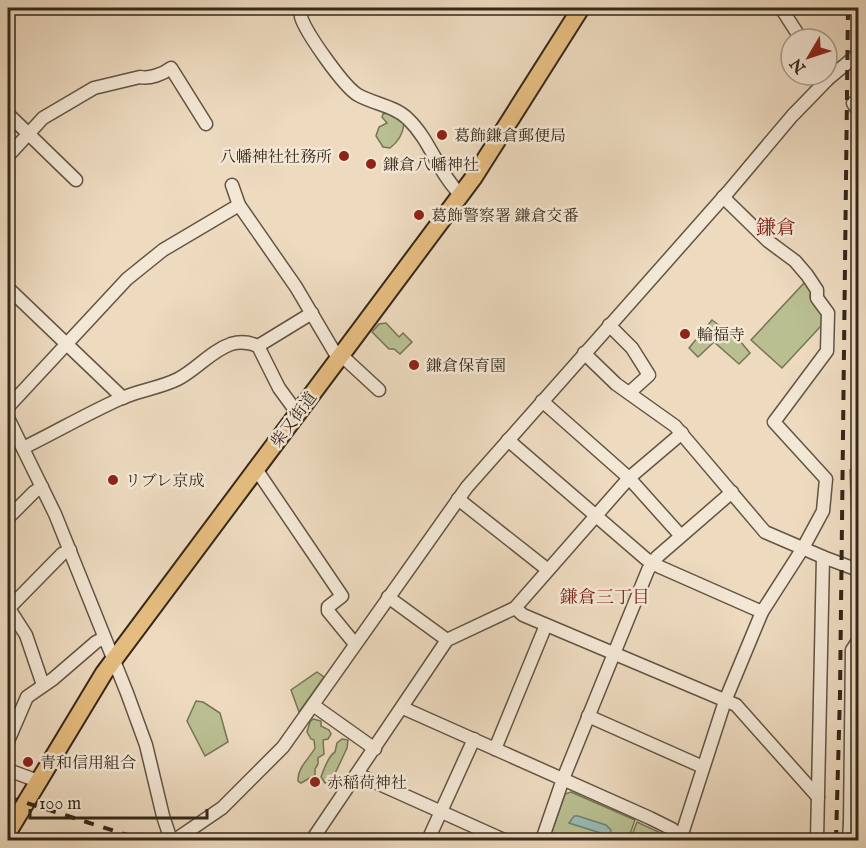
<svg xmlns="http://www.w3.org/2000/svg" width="866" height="848" font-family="'IM FELL English','Noto Serif JP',serif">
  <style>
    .green { fill: #b9bf91; stroke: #777456; stroke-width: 1.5 }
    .water { fill: #99bbb2; stroke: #718076; stroke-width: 1.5 }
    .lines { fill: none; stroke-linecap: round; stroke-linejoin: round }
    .minor-casing { stroke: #635444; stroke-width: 15 }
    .major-casing { stroke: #35281b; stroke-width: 20 }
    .minor { stroke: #f3e7d5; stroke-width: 12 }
    .major { stroke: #e6bd80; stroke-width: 16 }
    .rail { stroke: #35281b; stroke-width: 4; stroke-dasharray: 10 10; stroke-linecap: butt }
    .poi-dot { fill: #8f2418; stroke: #f3e7d5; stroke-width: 2 }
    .labels { text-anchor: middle; stroke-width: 5; stroke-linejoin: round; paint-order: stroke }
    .poi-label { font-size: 16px; fill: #35281b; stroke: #f3e7d5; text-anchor: start }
    .street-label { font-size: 16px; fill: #35281b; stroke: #f3e7d5 }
    .neighbourhood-label { font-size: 18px; fill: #7a1f14; stroke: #f3e7d5 }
    .quarter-label { font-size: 20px; fill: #7a1f14; stroke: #f3e7d5 }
  </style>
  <rect width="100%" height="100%" fill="#eddabf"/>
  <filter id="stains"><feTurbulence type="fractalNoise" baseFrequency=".00333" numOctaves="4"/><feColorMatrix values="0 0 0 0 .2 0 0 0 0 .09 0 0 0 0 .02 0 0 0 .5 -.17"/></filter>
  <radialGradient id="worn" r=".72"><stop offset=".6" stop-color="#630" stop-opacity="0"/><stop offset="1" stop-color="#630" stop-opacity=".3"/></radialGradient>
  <!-- green -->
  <g class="green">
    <path d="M387,113l8,3 9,8c-1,9 -6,18 -14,24l-7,-1 -7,-11 3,-9 8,-4 -5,-6 1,-3z"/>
    <path d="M805,282l6,9 -1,6 12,16 -1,13 -39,42 -31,-28z"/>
    <path d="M712,320l28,21 10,12 -11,11 -25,-22 -16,15 -9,-9z"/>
    <path d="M386,323l13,14 4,-4 9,9 -12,12 -6,-5h-5l-17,-17 7,-8z"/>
    <path d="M856,467l2,4v88l-5,-3 -3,-86z"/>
    <path d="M317,672l7,5 -25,35 -8,-22z"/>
    <path d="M196,701l7,1 17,11 8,29 -23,14 -18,-35z"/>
    <path d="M313,719l8,2v5l8,4 2,4 -3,5 -5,1 1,14 -6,4v6l-3,5v6l-14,8 -3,-2c-1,-13 11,-22 17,-33l-1,-8 -3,-1 -4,-7 3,-10z"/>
    <path d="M342,739l6,1 -1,8 -15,32 -7,3 -4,-6c3,-8 7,-21 14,-25l2,-9z"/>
    <path d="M571,792l64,28 -7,20h-79l16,-46z"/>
    <path d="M637,822l26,12 5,6h-38z"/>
  </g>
  <!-- water -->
  <path class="water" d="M574,816h4l28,9 5,5 -1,6 -41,-13z"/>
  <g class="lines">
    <!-- minor casing -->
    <g class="minor-casing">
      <g id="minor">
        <path d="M301,8c0,3 -1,6 0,9 5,16 43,70 57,78 16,9 37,11 50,24 23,22 30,54 53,76"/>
        <path d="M781,8l20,31"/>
        <path d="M853,103l5,8"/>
        <path d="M8,114l68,66"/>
        <path d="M8,156l35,-38 51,-30 46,-11c10,2 23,-3 31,-9l35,56"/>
        <path d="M232,185l7,20 57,82 39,66 5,4"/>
        <path d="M8,288l115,110"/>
        <path d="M609,325l23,23 17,27 -20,18"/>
        <path d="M258,346l21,42 19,26"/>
        <path d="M584,353l32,31 59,42 90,106 58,25 35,13"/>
        <path d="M341,355l38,35"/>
        <path d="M542,401l87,77 52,58"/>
        <path d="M8,407l119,-128 36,-29 76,-45"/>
        <path d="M8,418l47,96 72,179 19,52 17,71 8,24"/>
        <path d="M508,440l138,119 14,8 102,45"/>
        <path d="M23,448c33,-16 65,-35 99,-50 18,-8 38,-10 56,-19 19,-10 33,-28 53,-35 10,-3 18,-2 27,2l54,-33"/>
        <path d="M256,469l86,127 -14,11v4l27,33"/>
        <path d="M458,499l90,71"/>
        <path d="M8,518l26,-26 8,-5"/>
        <path d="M388,597l59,43"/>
        <path d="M8,607l18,28 17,50"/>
        <path d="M515,608l8,7 213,90 82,92"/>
        <path d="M8,609l54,-55 8,-4"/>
        <path d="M313,705l62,44"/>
        <path d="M403,708l247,110 22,11 13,11"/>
        <path d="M588,716l115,51"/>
        <path d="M8,741l19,-44 26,-18 43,-37 8,-4"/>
        <path d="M495,749l51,-124"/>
        <path d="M8,770l30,11"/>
        <path d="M357,774l147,66"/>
        <path d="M850,823l2,-173 6,-9"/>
        <path d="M175,840l47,-32 61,-61 184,-260 261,-295 64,-76 36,-37 30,-25"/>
        <path d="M312,840l135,-200 68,-32 114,-130 53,-45"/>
        <path d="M428,840l46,-101"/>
        <path d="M542,840l21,-61 85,-209 9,-13 75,-65"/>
        <path d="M680,840l45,-139 37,-89 41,-64 20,-37 3,-32 -52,-57 53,-71 1,-38 -11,-15v-8l-10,-15 -12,-14 -27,-20 -45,-44"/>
        <path d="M817,840l6,-283"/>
        <path d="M849,840l1,-17 8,-7"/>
      </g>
    </g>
    <!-- major casing -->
    <g class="major-casing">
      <path id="major" d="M8,832l96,-159 370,-496 107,-169"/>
    </g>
    <!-- minor -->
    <use href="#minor" class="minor"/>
    <!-- major -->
    <use href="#major" class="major"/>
    <!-- rail -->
    <g class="rail">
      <path d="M8,797l135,43"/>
      <path d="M836,840l4,-146 8,-686"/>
    </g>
  </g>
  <!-- markers -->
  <g class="poi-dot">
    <circle cx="442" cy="135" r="6"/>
    <circle cx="344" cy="156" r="6"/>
    <circle cx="371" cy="164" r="6"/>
    <circle cx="419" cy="215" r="6"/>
    <circle cx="685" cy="334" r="6"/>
    <circle cx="414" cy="365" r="6"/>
    <circle cx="113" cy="480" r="6"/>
    <circle cx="28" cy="762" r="6"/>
    <circle cx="315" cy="782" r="6"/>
  </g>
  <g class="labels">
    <!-- poi labels -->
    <g class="poi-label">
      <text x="454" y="141">葛飾鎌倉郵便局</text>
      <text x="332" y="162" text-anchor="end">八幡神社社務所</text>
      <text x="383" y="170">鎌倉八幡神社</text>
      <text x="431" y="221">葛飾警察署 鎌倉交番</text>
      <text x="697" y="340">輪福寺</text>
      <text x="426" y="371">鎌倉保育園</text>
      <text x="125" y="486">リブレ京成</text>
      <text x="40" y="768">青和信用組合</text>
      <text x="327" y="788">赤稲荷神社</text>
    </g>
    <!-- street labels -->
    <g class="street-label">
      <text transform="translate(293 419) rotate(-53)" y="6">柴又街道</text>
    </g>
    <!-- neighbourhood labels -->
    <g class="neighbourhood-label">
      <text x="605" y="603">鎌倉三丁目</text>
    </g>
    <!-- quarter labels -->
    <g class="quarter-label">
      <text x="776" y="234">鎌倉</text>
    </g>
  </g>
  <!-- margin -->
  <rect width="866" height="848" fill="none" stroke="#eddabf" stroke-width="30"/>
  <rect x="9" y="9" width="848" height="830" fill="none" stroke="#35281b" stroke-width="3"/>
  <rect x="15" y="15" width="836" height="818" fill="none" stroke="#35281b" stroke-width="1.5"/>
  <!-- north arrow -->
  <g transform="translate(809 57) rotate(231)"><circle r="28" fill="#f3e7d5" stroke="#a79b8b" stroke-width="1.5"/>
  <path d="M0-4.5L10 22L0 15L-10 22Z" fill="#8f2418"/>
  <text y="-9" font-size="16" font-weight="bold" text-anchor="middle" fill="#35281b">N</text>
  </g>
  <!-- scale -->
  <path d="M30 809v9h177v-9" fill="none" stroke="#35281b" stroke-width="3"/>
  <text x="39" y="809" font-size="18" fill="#35281b" stroke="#f3e7d5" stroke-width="4.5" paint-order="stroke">100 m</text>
  <rect width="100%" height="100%" filter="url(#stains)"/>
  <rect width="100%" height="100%" fill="url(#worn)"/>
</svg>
